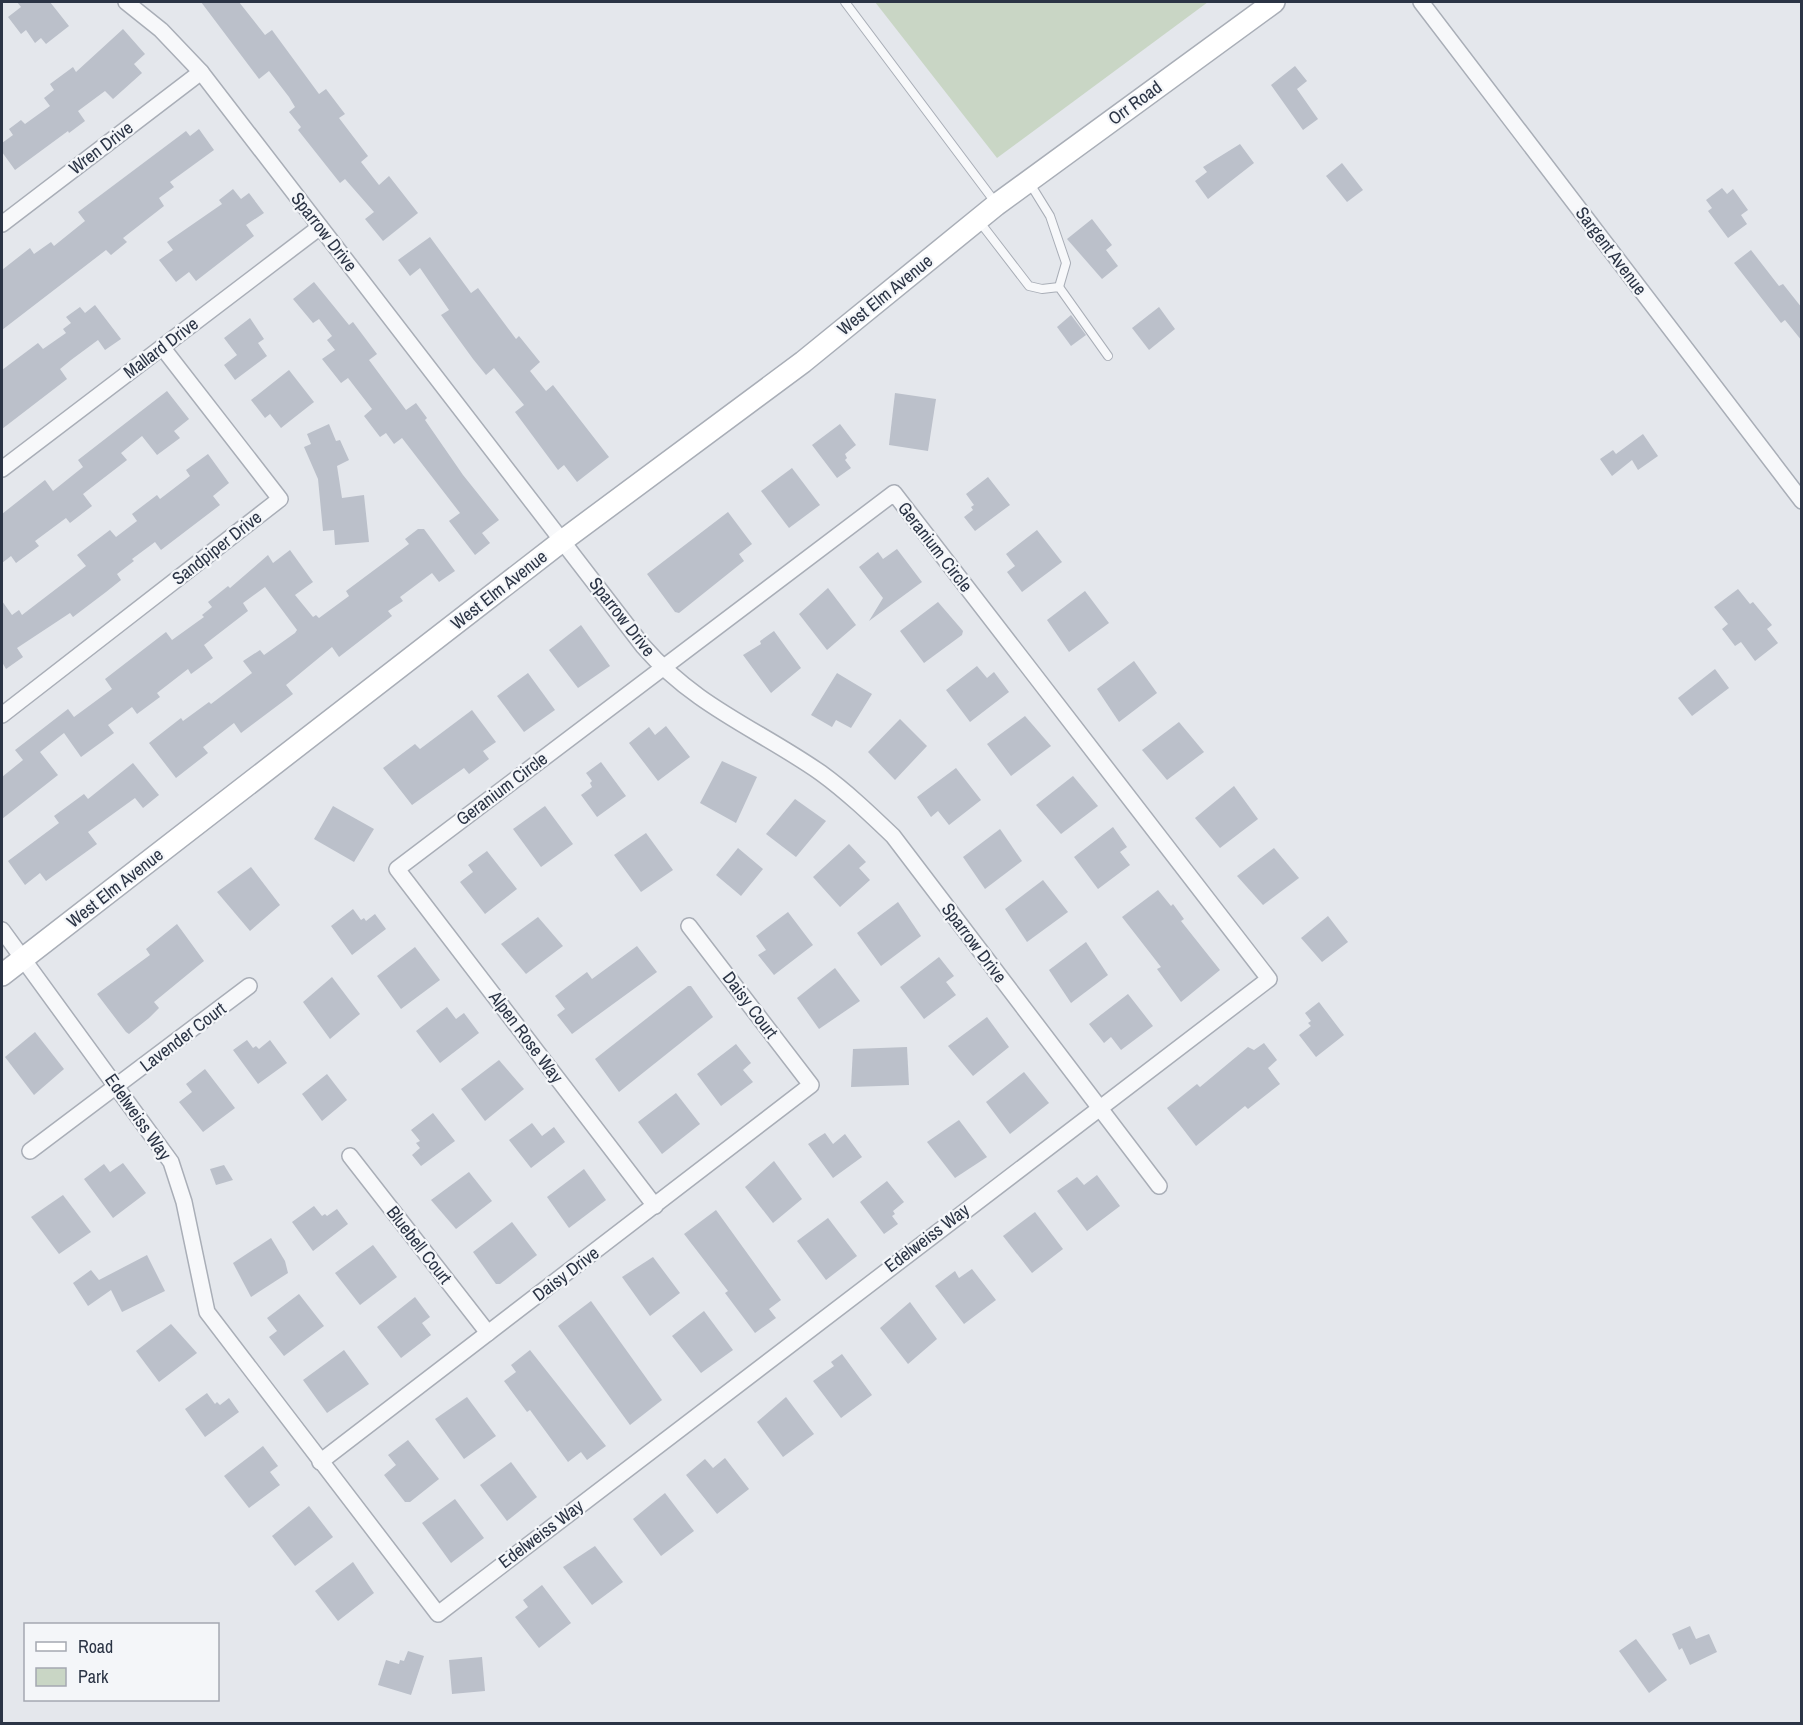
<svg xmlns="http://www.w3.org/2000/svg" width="1803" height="1725" font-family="'Archivo Narrow',sans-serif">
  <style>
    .green { fill: #c9d6c5 }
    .building { fill: #bbc0ca }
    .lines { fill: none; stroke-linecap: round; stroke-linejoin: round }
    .lane-casing { stroke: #a9aeb7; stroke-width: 10 }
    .street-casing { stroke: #a9aeb7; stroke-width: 18 }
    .secondary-casing { stroke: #a9aeb7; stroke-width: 24 }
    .lane { stroke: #f7f8fa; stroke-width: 8 }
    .street { stroke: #f7f8fa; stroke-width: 15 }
    .secondary { stroke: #fff; stroke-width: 21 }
    .labels { text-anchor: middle; stroke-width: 4.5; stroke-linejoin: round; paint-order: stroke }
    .street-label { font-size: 18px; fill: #2b3445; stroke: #f4f6f9 }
  </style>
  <rect width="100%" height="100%" fill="#e4e7ec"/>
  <!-- green -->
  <path class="green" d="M875,2h333l-211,156z"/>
  <!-- building -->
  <g class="building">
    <path d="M17,2h33l19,24 -23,18 -5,-6 -6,5 -9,-13 -5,4 -13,-17 13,-10z"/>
    <path d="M201,2h38l26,33 7,-5 47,64 7,-5 19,25 -6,4 29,38 -7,6 18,23 10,-9 29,37 -35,28 -18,-22 9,-7 -29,-33 -5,4 -42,-53 3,-3 -12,-15 6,-5 -6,-10 -20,-26 -10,8z"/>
    <path d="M123,29l22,25 -11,10 8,9 -29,26 -8,-8 -27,20 7,10 -16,12 -1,-2 -53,39 -13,-18v-9l11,-8 -4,-6 12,-9 4,4 25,-18 -6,-8 10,-8 -4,-6 23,-17 3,5z"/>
    <path d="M1295,66l12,15 -10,8 21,30 -15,11 -32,-45z"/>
    <path d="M199,129l15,21 -44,32 4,5 -15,11 5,8 -41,32 4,4 -16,13 -5,-5 -104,80v-60l28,-22 4,6 17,-12 3,4 31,-25 -7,-9 108,-81 4,5z"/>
    <path d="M1240,144l14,19 -46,36 -13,-18 12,-9 -4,-5z"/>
    <path d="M1342,163l21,27 -16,12 -21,-26z"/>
    <path d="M1722,188l5,6 6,-5 15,21 -7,5 6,9 -19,14 -20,-27 4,-3 -6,-8z"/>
    <path d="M233,189l8,10 8,-6 15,20 -18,12 8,11 -58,45 -7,-9 -13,10 -17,-22 14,-10 -6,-8 55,-38 -3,-4z"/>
    <path d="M1092,219l20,26 -6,5 12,16 -16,13 -35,-40z"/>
    <path d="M430,237l41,56 7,-5 38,51 3,-3 21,26 -10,9 16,20 7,-6 56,72 -32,25 -13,-17 -6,5 -43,-58 9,-7 -30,-37 -8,7 -13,-16 -32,-44 8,-5 -29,-42 -10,8 -12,-16z"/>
    <path d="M1751,250l28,36 4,-2 19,24v33l-17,-21 -4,3 -47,-60z"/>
    <path d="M314,282l35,43 4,-3 24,32 -8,6 37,50 10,-7 11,15 -2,2 38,55 36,45 -17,13 8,10 -15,12 -26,-34 11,-8 -58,-75 -8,6 -8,-11 -6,4 -16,-21 8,-7 -24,-31 -7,5 -19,-24 13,-9 -8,-10 5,-4 -13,-17 -6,4 -20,-24z"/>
    <path d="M95,305l26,34 -16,11 -7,-10 -27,20 -11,9 7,10 -65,50v-59l36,-27 5,6 23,-16 -3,-4 8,-6 -5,-6 14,-10 5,6z"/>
    <path d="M1159,307l16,22 -26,21 -17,-22z"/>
    <path d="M1071,315l15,20 -15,11 -14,-19z"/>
    <path d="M250,318l14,21 -6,4 9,13 -32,24 -11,-15 13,-10 -13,-17z"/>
    <path d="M289,370l25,32 -33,26 -11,-14 -5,4 -14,-18z"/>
    <path d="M167,391l22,28 -15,12 6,7 -23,17 -15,-19 -21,17 6,7 -44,34 9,12 -22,17 -4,-5 -31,23 4,5 -23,17 -5,-7 -9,7v-49l43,-34 8,11 30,-24 -5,-7z"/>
    <path d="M895,393l41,6 -8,52 -39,-6z"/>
    <path d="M329,424l7,17 4,-1 9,20 -12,6 5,32 22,-3 5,47 -34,3 -1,-15 -11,1 -5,-52 -14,-32 7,-3 -4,-10z"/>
    <path d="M840,424l16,21 -11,9 2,4 -2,2 6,8 -14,10 -25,-33z"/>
    <path d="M1643,434l15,22 -20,14 -6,-10 -20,16 -12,-17 13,-9 3,4z"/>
    <path d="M208,454l21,29 -16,13 7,9 -59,45 -6,-8 -23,17 2,2 -17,13 4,6 -15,12 -33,25 -3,-4 -53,35 6,9 -17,12 -4,-7v-61l10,14 7,-5 3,5 64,-49 -9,-11 33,-25 6,7 21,-16 -5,-7 25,-19 3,4 30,-23 -4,-6z"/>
    <path d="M792,468l28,37 -31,23 -28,-37z"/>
    <path d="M988,477l22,28 -35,26 -11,-14 9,-7 -2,-3 3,-2 -8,-11z"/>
    <path d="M728,512l24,32 -13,10 5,7 -65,52 -4,-1 -28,-38z"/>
    <path d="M418,529h6l31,42 -16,11 -7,-9 -32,24 3,4 -15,10 4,5 -53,41 -7,-10 -46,38 7,9 -52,39 -7,-10 -31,24 5,6 -32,25 -27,-35 32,-25 2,3 26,-19 2,2 41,-31 -9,-12 17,-11 4,5 31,-22 2,-3 -32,-43 -22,16 5,8 -44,34 9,13 -22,16 -3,-5 -31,24 3,4 -23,17 -5,-7 -24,18 6,8 -33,24 -17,-24 -24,19 18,23 -56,44v-42l21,-17 -8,-10 53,-41 6,8 38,-28 -7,-10 61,-47 6,8 32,-23 -2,-2 10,-8 -4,-5 20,-16 2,2 38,-33 5,8 17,-13 23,32 -18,13 18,22 3,-2 3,3 30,-22 -3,-5 63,-47 -4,-5z"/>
    <path d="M1037,530l25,32 -40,30 -15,-20 8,-6 -9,-12z"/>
    <path d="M897,549l25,33 -53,39 14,-23 -24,-31 19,-15 5,7z"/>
    <path d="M828,588l28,37 -29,25 -28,-36z"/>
    <path d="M1738,589l12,15 3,-2 19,23 -5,4 11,14 -23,18 -14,-19 -6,4 -13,-17 6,-5 -14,-17z"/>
    <path d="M1085,591l24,32 -40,29 -22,-32z"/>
    <path d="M938,602l25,29 -1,4 -38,28 -24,-32z"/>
    <path d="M581,625l29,41 -32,22 -29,-38z"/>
    <path d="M774,631l27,37 -30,25 -28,-38 18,-11 -1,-3z"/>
    <path d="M1134,661l23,32 -38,29 -22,-33z"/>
    <path d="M977,666l10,12 7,-6 15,20 -39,30 -24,-32z"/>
    <path d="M1715,669l14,19 -37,28 -14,-18z"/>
    <path d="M528,673l27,37 -31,22 -27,-36z"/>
    <path d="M837,673l35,21 -21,34 -15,-8 -4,7 -21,-12z"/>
    <path d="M472,710l24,32 -13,9 6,8 -20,15 -5,-6 -52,37 -29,-37 32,-24 5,5z"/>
    <path d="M1025,716l26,30 -40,30 -24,-32z"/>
    <path d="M900,719l27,27 -32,34 -27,-28z"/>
    <path d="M1179,722l25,30 -37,28 -25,-30z"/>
    <path d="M666,726l24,31 -32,24 -29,-38 20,-16 6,8z"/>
    <path d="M722,761l35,16 -21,46 -36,-20z"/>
    <path d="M601,762l25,34 -29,21 -16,-22 11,-8 -2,-4 2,-2 -6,-8z"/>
    <path d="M133,763l26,32 -16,13 -8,-10 -47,34 9,12 -51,37 -6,-8 -15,12 -17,-24 51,-38 -5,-7 30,-22 4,5z"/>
    <path d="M956,768l25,32 -32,25 -11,-14 -7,6 -14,-20z"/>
    <path d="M1073,776l25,30 -37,28 -25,-29z"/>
    <path d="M1234,786l24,33 -38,29 -25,-30z"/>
    <path d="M795,799l31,22 -30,36 -30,-23z"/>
    <path d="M333,806l41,23 -20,33 -40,-23z"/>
    <path d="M545,806l28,38 -32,23 -28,-38z"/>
    <path d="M1113,827l14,20 -7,5 10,13 -32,24 -24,-32z"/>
    <path d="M1000,829l22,32 -37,28 -22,-32z"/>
    <path d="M646,833l27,37 -32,22 -27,-37z"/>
    <path d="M849,844l17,18 -7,6 11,12 -30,27 -27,-30z"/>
    <path d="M738,848l25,21 -22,27 -25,-21z"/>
    <path d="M1274,848l25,30 -36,27 -26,-29z"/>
    <path d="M487,851l30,38 -32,25 -25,-32 13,-10 -5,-7z"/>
    <path d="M251,867l29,38 -30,26 -33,-39z"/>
    <path d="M1043,880l25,32 -41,30 -22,-33z"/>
    <path d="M1158,890l13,16 2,-2 11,15 -3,2 39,49 -39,32 -24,-33 4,-2 -39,-50z"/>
    <path d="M898,902l23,34 -40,30 -24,-33z"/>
    <path d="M353,909l8,11 3,-2 2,3 9,-7 11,15 -34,26 -21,-29z"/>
    <path d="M788,912l25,33 -39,30 -16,-20 8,-5 -10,-14z"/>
    <path d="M1328,916l20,26 -26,20 -21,-24z"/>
    <path d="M538,917l25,29 -37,28 -25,-30z"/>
    <path d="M177,924l27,37 -50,41 5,6 -10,10 -20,16 -3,-2 -29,-38 53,-39 -4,-6z"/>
    <path d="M1086,942l22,33 -37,28 -22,-33z"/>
    <path d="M637,946l20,26 -85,62 -15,-19 8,-6 -10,-13 32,-24 5,7z"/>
    <path d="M415,947l25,33 -39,29 -24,-33z"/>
    <path d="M939,957l15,19 -8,6 10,13 -32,24 -24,-32z"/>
    <path d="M835,968l25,33 -41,28 -22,-31z"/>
    <path d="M332,977l28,37 -30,25 -27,-37z"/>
    <path d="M688,986h3l22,31 -94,75 -24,-33z"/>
    <path d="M1128,994l25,32 -32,24 -10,-13 -7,6 -15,-19z"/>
    <path d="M1319,1002l25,33 -28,22 -17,-22 12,-9 -3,-3 3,-2 -6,-8z"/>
    <path d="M447,1007l9,12 8,-6 15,20 -39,30 -24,-32z"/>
    <path d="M987,1017l22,30 -36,29 -25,-30z"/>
    <path d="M35,1032l29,37 -30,26 -29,-38z"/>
    <path d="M247,1040l6,8 3,-2 3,3 11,-9 17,23 -29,21 -25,-34z"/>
    <path d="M1264,1043l13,17 -9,8 12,16 -32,25 -3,-3 -49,40 -29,-38 30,-24 3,3 48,-40 6,3z"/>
    <path d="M736,1044l15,19 -8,7 10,12 -32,24 -24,-32z"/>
    <path d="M907,1047l2,38 -58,2 2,-38z"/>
    <path d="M499,1060l25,29 -39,32 -24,-32z"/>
    <path d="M205,1069l30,39 -32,24 -24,-30 13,-10 -6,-8z"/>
    <path d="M1024,1072l25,31 -39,31 -24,-32z"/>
    <path d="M327,1074l20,26 -25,21 -20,-27z"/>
    <path d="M676,1093l24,31 -38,30 -24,-32z"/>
    <path d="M433,1113l22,28 -34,25 -9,-11 8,-7 -4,-5 4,-2 -9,-11z"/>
    <path d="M959,1120l28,37 -32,21 -28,-36z"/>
    <path d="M532,1123l10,13 12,-9 11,15 -34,26 -22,-28z"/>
    <path d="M825,1133l8,11 12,-10 17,23 -29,21 -25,-34z"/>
    <path d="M774,1161l28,38 -29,24 -28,-36z"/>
    <path d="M123,1163l23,30 -33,25 -29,-39 20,-15 6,8z"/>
    <path d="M224,1165l9,15 -17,5 -6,-16z"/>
    <path d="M584,1169l22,31 -37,28 -22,-31z"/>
    <path d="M469,1172l23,29 -36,28 -25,-29z"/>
    <path d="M1097,1175l23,31 -33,25 -30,-40 20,-14 7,8z"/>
    <path d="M887,1181l17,21 -11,9 2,3 -3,2 6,8 -14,10 -24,-32z"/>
    <path d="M63,1195l28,37 -32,22 -28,-37z"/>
    <path d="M314,1206l8,10 3,-2 2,2 10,-7 11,15 -35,27 -21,-29z"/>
    <path d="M716,1210l65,90 -12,9 7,9 -21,15 -30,-40 3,-2 -44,-57z"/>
    <path d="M1035,1212l28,37 -31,24 -29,-37z"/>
    <path d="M828,1218l29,38 -31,24 -29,-39z"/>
    <path d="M512,1222l25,33 -37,29h-4l-23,-32z"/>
    <path d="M271,1238l14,23 3,12 -37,24 -18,-34z"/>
    <path d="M373,1245l24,32 -37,28 -25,-32z"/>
    <path d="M147,1255l18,36 -43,21 -11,-22 -23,16 -15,-23 18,-13 8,10z"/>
    <path d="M653,1257l27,36 -30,23 -28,-39z"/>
    <path d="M972,1269l24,31 -32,24 -29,-38 20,-15 4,7z"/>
    <path d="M299,1294l25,32 -40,30 -15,-19 8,-6 -10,-13z"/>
    <path d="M415,1297l15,20 -8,6 9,12 -30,23 -24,-31z"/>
    <path d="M591,1301l71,99 -32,25 -72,-99z"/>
    <path d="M910,1302l27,37 -29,25 -28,-36z"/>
    <path d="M704,1311l29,39 -32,23 -29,-37z"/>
    <path d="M171,1324l26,29 -38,29 -23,-31z"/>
    <path d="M344,1350l25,34 -42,29 -24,-33z"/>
    <path d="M530,1350l76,96 -19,14 -6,-8 -13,10 -38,-52 -3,2 -23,-31 12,-9 -5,-7z"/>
    <path d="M842,1354l30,41 -31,23 -28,-37 21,-15 -3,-4z"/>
    <path d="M207,1393l8,11 2,-2 3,3 9,-7 10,14 -34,25 -20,-28z"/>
    <path d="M467,1397l29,39 -32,23 -29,-40z"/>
    <path d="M786,1397l28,37 -31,23 -26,-35z"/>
    <path d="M408,1440l31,39 -29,23h-5l-21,-27 12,-10 -8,-10z"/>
    <path d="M263,1446l15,20 -8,6 10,13 -31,23 -25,-32z"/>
    <path d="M725,1458l24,31 -32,25 -31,-39 19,-16 8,9z"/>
    <path d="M511,1462l26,35 -30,24 -27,-36z"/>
    <path d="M665,1493l29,38 -33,25 -28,-37z"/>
    <path d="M455,1499l29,39 -33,25 -29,-40z"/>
    <path d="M309,1506l24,31 -38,29 -23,-30z"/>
    <path d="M595,1546l28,36 -31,23 -29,-38z"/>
    <path d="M353,1562l21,31 -36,28 -23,-30z"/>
    <path d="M542,1585l29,38 -32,25 -24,-31 13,-10 -5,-7z"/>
    <path d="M1690,1626l6,13 13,-5 8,18 -27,13 -8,-17 -3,2 -7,-16z"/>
    <path d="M1636,1639l31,41 -18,13 -30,-42z"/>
    <path d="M408,1651l16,5 -13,39 -33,-10 8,-25 13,4 1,-4 4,1z"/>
    <path d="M482,1657l3,34 -33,3 -3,-34z"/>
  </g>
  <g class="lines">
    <!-- lane casing -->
    <g class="lane-casing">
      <g id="lane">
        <path d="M845,2l150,200"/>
        <path d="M1029,182l21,34 16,47 -7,24"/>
        <path d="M979,221l50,65 13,3 17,-2 49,69"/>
      </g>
    </g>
    <!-- street casing -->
    <g class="street-casing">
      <g id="street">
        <path d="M126,2l35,28 40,42 442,574c53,61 115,83 178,127 26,19 49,41 72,63l266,350"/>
        <path d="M1421,2l381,499"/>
        <path d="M2,224l199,-152"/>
        <path d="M2,469l318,-242"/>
        <path d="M2,715l278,-216 -118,-152"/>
        <path d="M2,930l169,232 13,40 23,110 231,302 831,-635 -375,-486 -497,376 258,337"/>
        <path d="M30,1151l219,-165"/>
        <path d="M350,1156l138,177"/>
        <path d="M320,1462l491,-377 -122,-159"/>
      </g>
    </g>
    <!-- secondary casing -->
    <g class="secondary-casing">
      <path id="secondary" d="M2,975l560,-434 241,-179 193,-157 278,-203"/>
    </g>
    <!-- lane -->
    <use href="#lane" class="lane"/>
    <!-- street -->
    <use href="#street" class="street"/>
    <!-- secondary -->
    <use href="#secondary" class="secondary"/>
  </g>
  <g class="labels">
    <!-- street labels -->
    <g class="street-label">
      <text transform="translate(1135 103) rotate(-36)" y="6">Orr Road</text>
      <text transform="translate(101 148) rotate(-37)" y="6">Wren Drive</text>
      <text transform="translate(324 232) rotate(52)" y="6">Sparrow Drive</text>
      <text transform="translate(1611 251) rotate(53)" y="6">Sargent Avenue</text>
      <text transform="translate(885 295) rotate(-39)" y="6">West Elm Avenue</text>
      <text transform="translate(161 348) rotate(-37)" y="6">Mallard Drive</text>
      <text transform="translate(935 547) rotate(52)" y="6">Geranium Circle</text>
      <text transform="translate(217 548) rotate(-38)" y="6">Sandpiper Drive</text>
      <text transform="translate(499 590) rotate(-38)" y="6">West Elm Avenue</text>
      <text transform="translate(622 617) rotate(52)" y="6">Sparrow Drive</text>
      <text transform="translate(502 789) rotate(-37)" y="6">Geranium Circle</text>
      <text transform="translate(115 888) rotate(-38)" y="6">West Elm Avenue</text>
      <text transform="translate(974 943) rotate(53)" y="6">Sparrow Drive</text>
      <text transform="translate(750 1005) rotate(53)" y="6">Daisy Court</text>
      <text transform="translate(183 1037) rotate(-37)" y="6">Lavender Court</text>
      <text transform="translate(526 1037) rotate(53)" y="6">Alpen Rose Way</text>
      <text transform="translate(138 1117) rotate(55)" y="6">Edelweiss Way</text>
      <text transform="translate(927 1238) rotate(-37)" y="6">Edelweiss Way</text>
      <text transform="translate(419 1245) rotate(52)" y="6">Bluebell Court</text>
      <text transform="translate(566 1274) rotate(-37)" y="6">Daisy Drive</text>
      <text transform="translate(541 1534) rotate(-37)" y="6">Edelweiss Way</text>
    </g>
  </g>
  <!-- border -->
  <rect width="1803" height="1725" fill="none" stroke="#2b3445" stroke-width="6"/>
  <!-- legend -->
  <rect x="24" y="1623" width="195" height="78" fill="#f4f6f9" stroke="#a4a8b1" stroke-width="1.5"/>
  <rect x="36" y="1642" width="30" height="9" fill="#ffffff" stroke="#a4a8b1" stroke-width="1.5"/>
  <text x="78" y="1653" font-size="18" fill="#2b3445">Road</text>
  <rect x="36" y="1668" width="30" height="18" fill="#c9d6c5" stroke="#a4a8b1" stroke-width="1.5"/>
  <text x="78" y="1683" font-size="18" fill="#2b3445">Park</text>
</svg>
